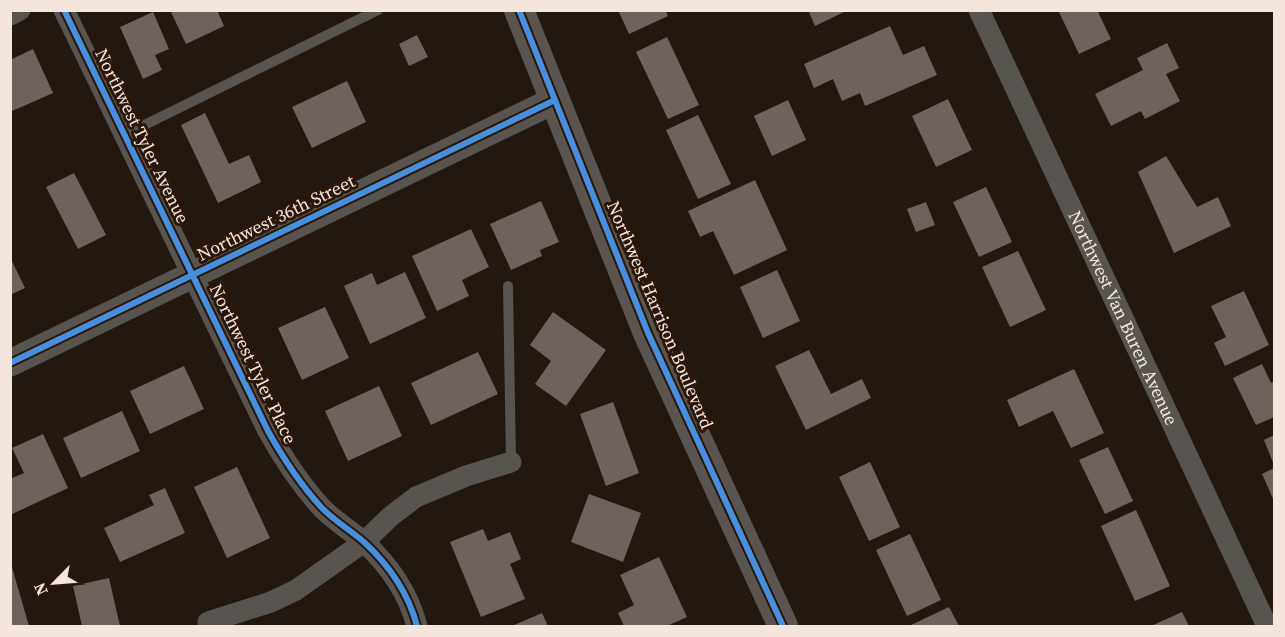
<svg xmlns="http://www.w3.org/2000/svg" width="1285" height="637" font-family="'Source Serif 4',serif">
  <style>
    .building { fill: #6e625d }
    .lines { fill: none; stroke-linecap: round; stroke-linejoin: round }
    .service { stroke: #585450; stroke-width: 10 }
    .minor { stroke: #585450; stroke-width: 21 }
    .tertiary { stroke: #585450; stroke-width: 27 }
    .secondary { stroke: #5b5551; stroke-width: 30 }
    .cycleway-casing { stroke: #2b1708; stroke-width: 10 }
    .cycleway { stroke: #468fdf; stroke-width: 6 }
    .labels { text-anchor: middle; stroke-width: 6; stroke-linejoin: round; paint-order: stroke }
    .street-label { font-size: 18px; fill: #f5e6dd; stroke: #2b1708 }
  </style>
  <rect width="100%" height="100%" fill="#231810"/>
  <!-- building -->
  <g class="building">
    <path d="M170,10h47l7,16 -38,18z"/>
    <path d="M618,10h47l3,6 -39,18z"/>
    <path d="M808,10h40l-33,16z"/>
    <path d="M1058,10h39l14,29 -32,15z"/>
    <path d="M153,12l16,37 -14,6 7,15 -19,9 -23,-52z"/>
    <path d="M890,26l13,29 21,-9 13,29 -72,31 -5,-13 -18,8 -9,-22 -19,9 -10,-24z"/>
    <path d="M417,35l11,22 -19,9 -10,-22z"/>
    <path d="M667,37l32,68 -31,14 -32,-67z"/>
    <path d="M1167,43l12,25 -13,6 14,27 -35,18 -4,-8 -30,15 -16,-32 48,-24 -6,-12z"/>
    <path d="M33,49l20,44 -43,19v-52z"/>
    <path d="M347,81l19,41 -54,26 -20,-41z"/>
    <path d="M948,99l24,51 -36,17 -24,-51z"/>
    <path d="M788,100l18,40 -34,16 -18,-40z"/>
    <path d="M205,113l24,51 20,-9 12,27 -43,21 -37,-78z"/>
    <path d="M698,115l33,69 -33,15 -32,-69z"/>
    <path d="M1166,156l31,51 21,-10 13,29 -57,27 -36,-81z"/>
    <path d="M74,173l32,62 -28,14 -32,-62z"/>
    <path d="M755,180l32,70 -53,25 -21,-44 -13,6 -12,-26z"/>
    <path d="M986,187l26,55 -33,15 -26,-55z"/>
    <path d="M541,201l18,41 -19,8 2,6 -31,14 -21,-46z"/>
    <path d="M926,202l9,23 -19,7 -9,-23z"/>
    <path d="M471,229l18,38 -27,13 7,16 -32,15 -25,-55z"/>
    <path d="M1018,251l28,59 -36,17 -28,-60z"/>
    <path d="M10,257l15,31 -15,7z"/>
    <path d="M777,270l23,51 -37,17 -23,-51z"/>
    <path d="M405,272l21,46 -56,26 -26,-58 28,-13 5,12z"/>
    <path d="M1244,291l25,54 -44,21 -11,-23 12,-6 -15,-31z"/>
    <path d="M325,307l24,51 -47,22 -24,-52z"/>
    <path d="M553,312l53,38 -40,56 -31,-22 16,-23 -21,-16z"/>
    <path d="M809,350l22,44 31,-15 9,19 -65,32 -31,-64z"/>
    <path d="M478,352l20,42 -67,31 -20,-42z"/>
    <path d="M1262,364l9,19 3,-2v36l-18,8 -23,-47z"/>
    <path d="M184,366l20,43 -54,25 -20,-43z"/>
    <path d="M1074,369l30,64 -33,15 -18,-37 -34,16 -12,-27z"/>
    <path d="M379,386l23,50 -54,25 -23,-50z"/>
    <path d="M613,402l26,71 -33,13 -26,-72z"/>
    <path d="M122,411l18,40 -59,27 -18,-40z"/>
    <path d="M43,434l25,54 -58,27v-36l14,-6 -12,-25z"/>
    <path d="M1274,435v30l-10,-25z"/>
    <path d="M1108,447l25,54 -28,13 -26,-54z"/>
    <path d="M870,462l30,65 -31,14 -30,-64z"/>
    <path d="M237,467l33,71 -43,20 -33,-71z"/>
    <path d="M1274,468v33l-12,-27z"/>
    <path d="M165,488l20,45 -65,29 -16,-34 50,-23 -5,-10z"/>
    <path d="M589,494l52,19 -18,49 -52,-20z"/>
    <path d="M1136,510l34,76 -35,15 -34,-75z"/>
    <path d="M483,529l5,12 22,-9 11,27 -11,5 15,35 -44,18 -31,-75z"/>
    <path d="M910,534l31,66 -34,16 -31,-66z"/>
    <path d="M659,557l28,60 -20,9h-43l-6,-13 16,-8 -14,-30z"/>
    <path d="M11,564l18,62h-19z"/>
    <path d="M109,578l11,48h-38l-9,-40z"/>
    <path d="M949,607l10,19h-50z"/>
    <path d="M1182,612l7,14h-38z"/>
    <path d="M542,613l6,13h-36z"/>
  </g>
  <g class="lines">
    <!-- service -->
    <g class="service">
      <path d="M124,135l254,-125"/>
      <path d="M508,286l3,176"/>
    </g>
    <!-- minor -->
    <g class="minor">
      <path d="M64,10l204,421c15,27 32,53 53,76 12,13 29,23 43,35 26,24 44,50 53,84"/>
      <path id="s1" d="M979,10l288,616"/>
      <path d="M10,15l10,-5"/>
      <path d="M208,622l63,-20 25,-12 68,-48 27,-26 25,-19 50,-21 45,-14"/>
    </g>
    <!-- tertiary -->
    <path class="tertiary" d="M10,363l545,-263"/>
    <!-- secondary -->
    <path class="secondary" d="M519,10l129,323 135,293"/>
    <!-- cycleway casing -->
    <g class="cycleway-casing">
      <g id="cycleway">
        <path d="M64,10l204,421c15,27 32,53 53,76 12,13 29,23 43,35 26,24 44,50 53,84"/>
        <path d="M519,10l129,323 135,293"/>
        <path d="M10,363l545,-263"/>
      </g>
    </g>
    <!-- cycleway -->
    <use href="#cycleway" class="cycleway"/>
  </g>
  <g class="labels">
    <!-- street labels -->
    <g class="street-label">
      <text transform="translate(142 136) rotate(64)" y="6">Northwest Tyler Avenue</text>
      <text transform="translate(276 218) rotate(-26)" y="6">Northwest 36th Street</text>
      <text transform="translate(660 315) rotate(67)" y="6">Northwest Harrison Boulevard</text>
      <text dy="6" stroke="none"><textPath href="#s1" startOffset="340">Northwest Van Buren Avenue</textPath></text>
      <text transform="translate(253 364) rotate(64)" y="6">Northwest Tyler Place</text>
    </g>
  </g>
  <!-- border -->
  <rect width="1285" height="637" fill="none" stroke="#f5e6dd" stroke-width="24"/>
  <!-- north arrow -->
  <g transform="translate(54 583) rotate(245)" stroke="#2b1708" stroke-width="4.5" paint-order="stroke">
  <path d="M0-4.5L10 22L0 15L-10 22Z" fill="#f5e6dd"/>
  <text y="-9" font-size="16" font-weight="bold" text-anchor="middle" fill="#f5e6dd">N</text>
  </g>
</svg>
